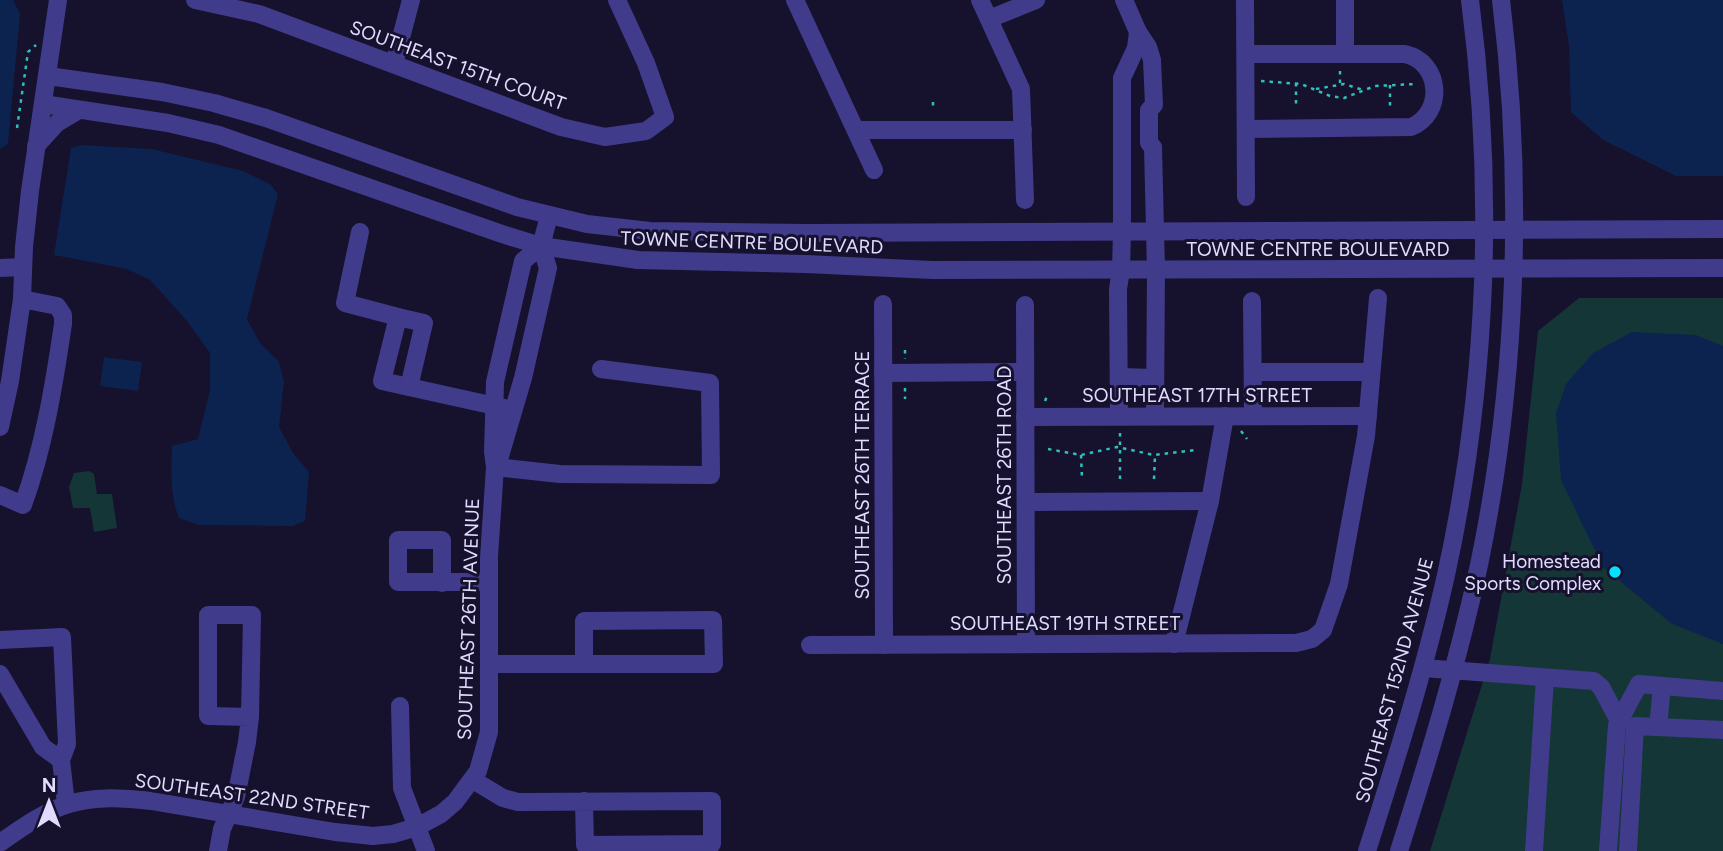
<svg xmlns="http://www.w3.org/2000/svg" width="1723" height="851" font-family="Figtree,sans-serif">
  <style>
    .green { fill: #143636 }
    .water { fill: #0c2350 }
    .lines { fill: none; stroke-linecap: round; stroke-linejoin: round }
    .path { stroke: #2fc0bc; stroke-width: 2.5; stroke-dasharray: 3.5 5; stroke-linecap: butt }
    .minor { stroke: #413b8c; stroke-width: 18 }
    .poi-dot { fill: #08dfff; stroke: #16112c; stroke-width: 2.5 }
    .labels { text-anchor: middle; stroke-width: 6; stroke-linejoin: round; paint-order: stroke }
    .street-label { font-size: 19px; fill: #e1dcff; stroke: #16112c }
    .poi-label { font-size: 19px; fill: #e1dcff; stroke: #16112c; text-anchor: end }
  </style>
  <rect width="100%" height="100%" fill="#16112c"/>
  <!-- green -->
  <g class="green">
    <path d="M1579,298h144v553h-293l60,-192 32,-175 16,-153z"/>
    <path d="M89,471l5,3 3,20h15l5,34 -23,4 -4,-24h-17l-4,-21 5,-14z"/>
  </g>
  <!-- water -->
  <g class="water">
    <path d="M0,0h13l7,14 -12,130 -8,5z"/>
    <path d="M1562,0h161v176h-47l-73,-36 -32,-28 -2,-66z"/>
    <path d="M81,145l71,4 91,22 27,13 8,10 -31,125 13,24 19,19 5,20 -5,45 14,26 16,19 -4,49 -12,5 -94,-1 -20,-7c-9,-22 -8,-49 -7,-72l26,-7 12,-49v-37l-23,-32 -37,-41 -23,-11 -73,-14 17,-107z"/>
    <path d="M1632,332l64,3 27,11v298l-51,-20 -69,-57 -42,-87 -5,-67 10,-29 27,-31z"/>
    <path d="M104,357l38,5 -4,29 -38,-5z"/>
  </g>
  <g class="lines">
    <!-- path -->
    <g class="path">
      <path d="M1340,71v13"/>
      <path d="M1261,81l40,3 29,12 14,2 31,-12 41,-2"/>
      <path d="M1296,83v23"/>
      <path d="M1390,85v21"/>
      <path d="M1316,89l28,-5 19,6"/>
      <path d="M933,102v6"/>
      <path d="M17,128l11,-76 8,-7"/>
      <path d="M905,350v9"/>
      <path d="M905,388v11"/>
      <path d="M1045,401l3,-7"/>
      <path d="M1241,431l6,8"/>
      <path d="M1120,433v46"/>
      <path d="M1048,449l33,6 36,-8 37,8 42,-5"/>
      <path d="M1081,455l1,24"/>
      <path d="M1154,479l1,-24"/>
    </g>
    <!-- minor -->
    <g class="minor">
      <path d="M195,0l64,14 302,113 44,10 41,-6 19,-14 -19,-54 -29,-63"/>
      <path d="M795,0l79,170"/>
      <path d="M980,0l41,89 4,111"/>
      <path d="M1124,0l14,32 10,15 4,13 2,45 -5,5v33l4,4 3,123 -1,146"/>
      <path d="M1245,0l1,197"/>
      <path d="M1345,0v54"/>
      <path d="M989,19l47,-19"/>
      <path d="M1246,54h159c36,8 40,59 6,73l-165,2"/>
      <path d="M394,64l17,-64"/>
      <path d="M48,76l114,16 52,11 52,15 251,89 70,17 63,7 158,2 915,-4"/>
      <path d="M43,104l125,19 51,12 283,99 39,12 97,14 168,4 126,6 791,-2"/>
      <path d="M856,130h167"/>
      <path d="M36,146l21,-23 22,-13"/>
      <path d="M360,232l-15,71 53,14 -16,64 27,6"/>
      <path d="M0,268l23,-1"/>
      <path d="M1252,301l1,115"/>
      <path d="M883,304l1,341"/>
      <path d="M1025,305l1,339"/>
      <path d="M398,317l26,6 -15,64 95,21"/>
      <path d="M1253,372h118"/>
      <path d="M883,373l142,-1"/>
      <path d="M1119,377l36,1"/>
      <path d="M1119,416l-1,-127 3,-19 1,-39v-153l14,-30 2,-16"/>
      <path d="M1025,417l343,-1"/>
      <path d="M0,427l10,-46 12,-82 2,-52 6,-56 28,-191"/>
      <path d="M500,456l23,-78 25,-110 -7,-22 8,-30"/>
      <path d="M495,467l65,7 151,1 -1,-92 -109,-14"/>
      <path d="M0,495l23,10c21,-58 31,-120 40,-181v-9l-6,-9 -35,-7"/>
      <path d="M1026,502l184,-1"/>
      <path d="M442,583v-43h-44v42h91"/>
      <path d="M0,640l62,-3 5,107 -6,16 5,44"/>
      <path d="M1174,644l36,-143 15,-85"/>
      <path d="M810,645l486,-2 16,-4 11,-9 16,-46 27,-148 12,-138"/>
      <path d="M490,664h224l-1,-44 -129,1v43"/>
      <path d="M1423,668l171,13 7,6 18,34"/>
      <path d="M0,674l43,73 18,13"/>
      <path d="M400,706l2,82 24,63"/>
      <path d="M1658,727l4,-41"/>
      <path d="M473,780l30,18 15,4 194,-1v43l-127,1 -1,-44"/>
      <path d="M0,843c57,-41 80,-50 151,-42l184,31 38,4 20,-2 24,-7 24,-13 14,-12 23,-31 11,-39v-175l6,-90 -2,-15 2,-70 28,-121 18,-15"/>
      <path d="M218,851l4,-22 14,-32 11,-55 3,-25 2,-102h-44v101l42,1"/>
      <path d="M1367,851c29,-91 58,-182 79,-276 41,-187 49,-385 24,-575"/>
      <path d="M1399,851c30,-94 59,-189 80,-286 38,-183 45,-379 22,-565"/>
      <path d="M1534,851l11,-173"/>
      <path d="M1608,851l9,-126 22,-41 84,7"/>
      <path d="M1628,851l7,-125 88,4"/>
    </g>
  </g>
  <!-- markers -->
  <circle class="poi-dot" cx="1615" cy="572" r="7"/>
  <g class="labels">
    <!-- street labels -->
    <g class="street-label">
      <text transform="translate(458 65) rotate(20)" y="7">SOUTHEAST 15TH COURT</text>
      <text transform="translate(752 242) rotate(2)" y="7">TOWNE CENTRE BOULEVARD</text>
      <text x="1318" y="256">TOWNE CENTRE BOULEVARD</text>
      <text x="1197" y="402">SOUTHEAST 17TH STREET</text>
      <text transform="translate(862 475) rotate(-90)" y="7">SOUTHEAST 26TH TERRACE</text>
      <text transform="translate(1004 475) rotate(-90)" y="7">SOUTHEAST 26TH ROAD</text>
      <text transform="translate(468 619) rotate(-88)" y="7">SOUTHEAST 26TH AVENUE</text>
      <text x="1065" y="630">SOUTHEAST 19TH STREET</text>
      <text transform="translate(1394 680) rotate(-75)" y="7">SOUTHEAST 152ND AVENUE</text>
      <text transform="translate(252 796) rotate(8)" y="7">SOUTHEAST 22ND STREET</text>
    </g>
    <!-- poi labels -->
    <g class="poi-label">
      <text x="1601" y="568">Homestead<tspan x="1601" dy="22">Sports Complex</tspan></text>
    </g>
  </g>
  <!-- north arrow -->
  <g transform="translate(49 802)" stroke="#16112c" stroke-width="5" paint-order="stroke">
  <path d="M0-5L12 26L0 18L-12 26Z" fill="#e1dcff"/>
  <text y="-10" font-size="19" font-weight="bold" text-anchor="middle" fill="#e1dcff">N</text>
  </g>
</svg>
